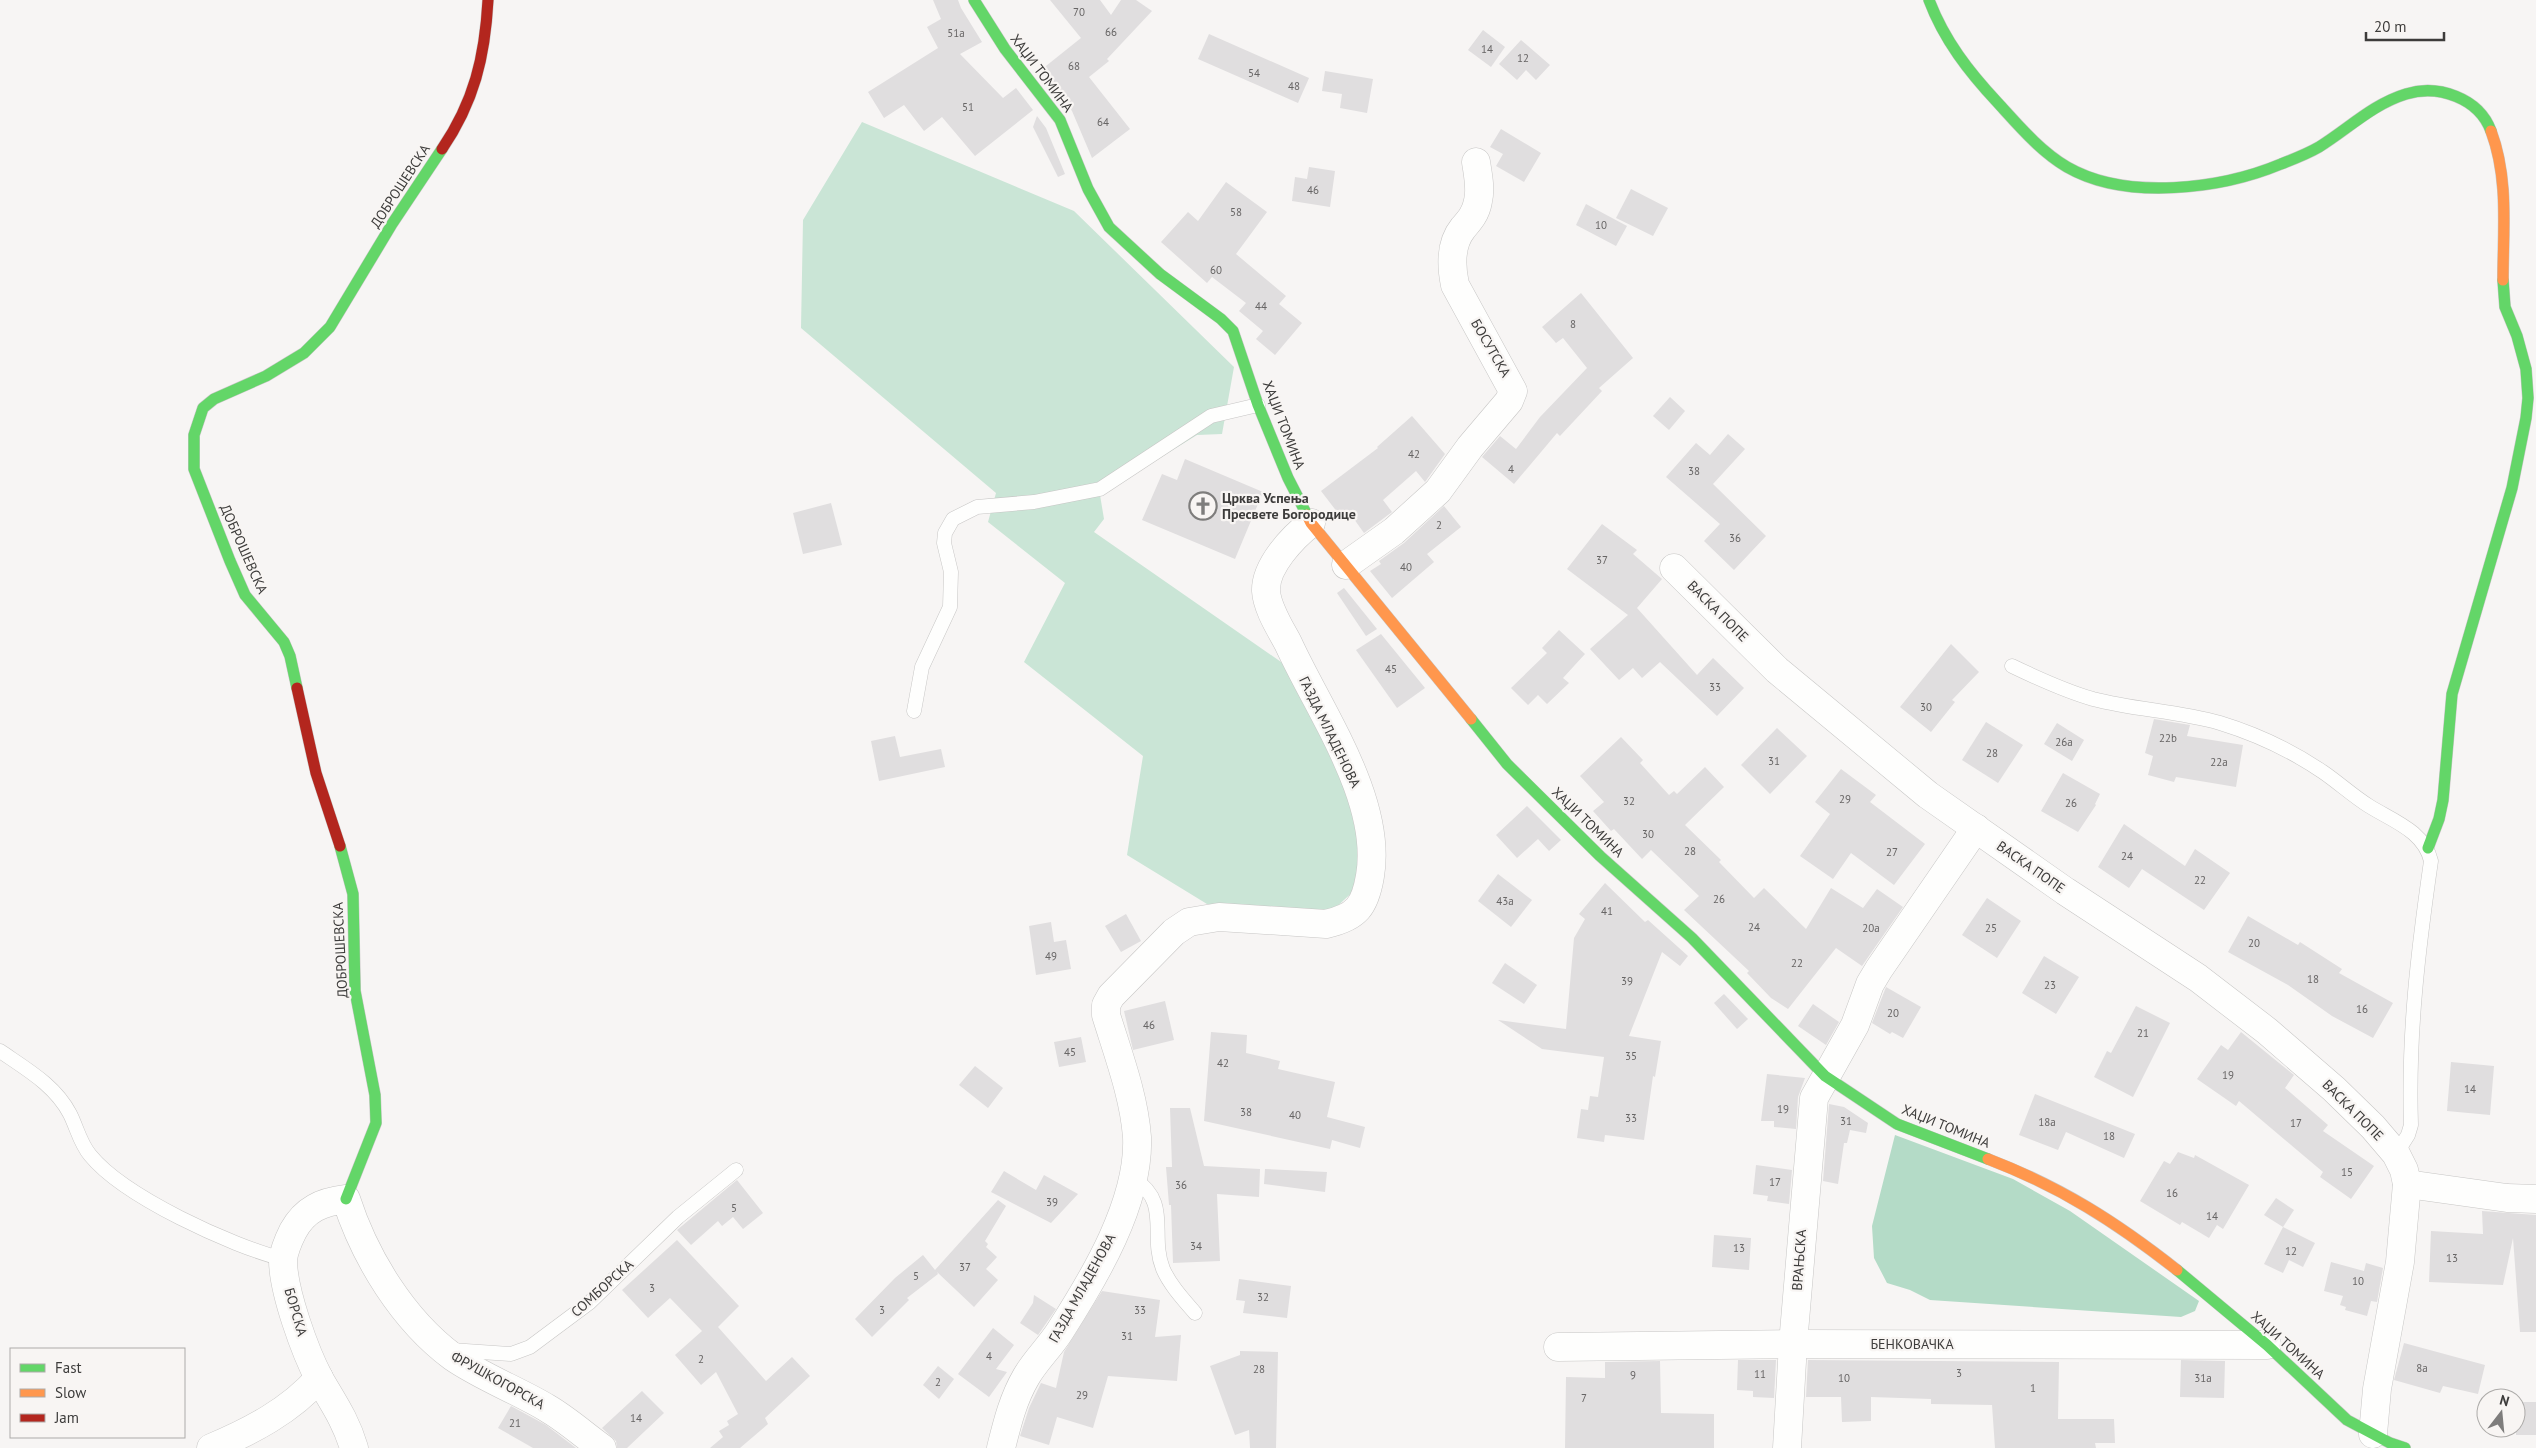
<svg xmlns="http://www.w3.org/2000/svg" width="2536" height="1448" font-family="'PT Sans',sans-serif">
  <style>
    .green { fill: #cae5d6 }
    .forest { fill: #b4dbc7 }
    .building { fill: #e0dedf }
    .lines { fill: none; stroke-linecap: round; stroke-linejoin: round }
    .lane-casing { stroke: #c7c6c5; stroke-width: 15 }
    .street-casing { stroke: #c7c6c5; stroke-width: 29 }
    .fast-casing { stroke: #c7c6c5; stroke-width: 12 }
    .slow-casing { stroke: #c7c6c5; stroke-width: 12 }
    .jam-casing { stroke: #c7c6c5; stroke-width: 12 }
    .lane { stroke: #fefefd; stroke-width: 14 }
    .street { stroke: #fefefd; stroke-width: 28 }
    .fast { stroke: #63d668; stroke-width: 11 }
    .slow { stroke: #ff974d; stroke-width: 11 }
    .jam { stroke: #b3261e; stroke-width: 11 }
    .labels { text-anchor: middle; stroke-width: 4.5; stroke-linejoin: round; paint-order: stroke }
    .number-label { font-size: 11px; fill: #666464 }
    .street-label { font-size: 14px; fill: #3d3c3b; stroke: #f8f5f3 }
    .poi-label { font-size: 14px; font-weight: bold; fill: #3d3c3b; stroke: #f8f5f3; text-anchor: start }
  </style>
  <rect width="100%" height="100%" fill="#f7f5f4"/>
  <!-- green -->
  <path class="green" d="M862,122l212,89 160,156 -12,67 -25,1 -97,60 4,24 -10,13 190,132 66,124 8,54 -1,46 -25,23 -125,-7 -80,-49 16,-99 -119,-94 41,-79 -77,-61 8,-29 -195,-165 2,-108z"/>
  <!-- forest -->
  <path class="forest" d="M1895,1135l118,44 57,32 129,90 -4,10 -14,6 -251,-17 -20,-10 -23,-7 -13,-25 -2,-32z"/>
  <!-- building -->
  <g class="building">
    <path d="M933,0h25l3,8 21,34 -22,12 43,44 13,-10 17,22 -58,46 -33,-39 -18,14 -20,-26 -20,13 -16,-26 70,-44 -11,-21 14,-8z"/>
    <path d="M1050,0h50l11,15 10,-15h15l16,11 -45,48 2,2 -20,16 41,52 -38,29 -20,-47 -31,-41 40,-32z"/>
    <path d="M1483,30l22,17 -14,20 -23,-17z"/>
    <path d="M1209,34l100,44 -11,25 -100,-44z"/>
    <path d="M1521,40l29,25 -14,15 -10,-10 -9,10 -18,-16z"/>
    <path d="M1325,71l48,8 -6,34 -27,-5 2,-14 -20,-3z"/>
    <path d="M1037,116l9,12 19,46 -7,3 -25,-50z"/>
    <path d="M1501,129l40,24 -17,29 -28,-16 7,-12 -13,-7z"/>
    <path d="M1309,167l26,4 -5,36 -38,-6 3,-24 12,2z"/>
    <path d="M1226,182l41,30 -31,42 50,42 -7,8 23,19 -27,32 -19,-16 7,-8 -24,-20 7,-8 -34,-26 -5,6 -46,-41 27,-30 10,9z"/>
    <path d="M1631,189l37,19 -15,28 -37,-18z"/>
    <path d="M1586,204l41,22 -11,20 -40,-21z"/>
    <path d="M1581,293l52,65 -34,30 3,3 -42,45 -3,-3 -43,51 -32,-27 18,-21 16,13 24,-32 47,-49 -24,-30 -7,5 -14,-16z"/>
    <path d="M1670,397l15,14 -16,19 -16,-14z"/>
    <path d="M1412,416l33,38 -20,28 -9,-11 -33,29 9,12 -28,21 -15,-21 -8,5 -20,-26 57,-43 -1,-1z"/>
    <path d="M1728,434l17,15 -32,35 53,52 -32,34 -30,-29 16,-17 -54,-47 30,-34 14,12z"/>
    <path d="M1185,459l78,33 -28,67 -93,-39 20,-46 15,6z"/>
    <path d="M831,503l11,42 -39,9 -10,-41z"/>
    <path d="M1444,506l17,21 -34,27 7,8 -42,36 -22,-27 11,-7 -2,-3 25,-18z"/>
    <path d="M1602,524l35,26 -4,4 29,25 -25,29 60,67 16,-17 31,30 -27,28 -57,-54 -18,16 -9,-10 -14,12 -29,-31 38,-34 -61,-46z"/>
    <path d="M1344,588l33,41 -11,7 -29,-43z"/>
    <path d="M1559,630l26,24 -22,24 6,5 -22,21 -9,-9 -10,10 -17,-17 36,-35 -5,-5z"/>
    <path d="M1381,634l44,54 -28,20 -41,-58z"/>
    <path d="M1951,644l28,28 -27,28 3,2 -24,30 -31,-25z"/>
    <path d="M2154,719l36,6 -3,11 56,9 -7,42 -60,-10 -2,5 -26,-7 5,-19 -8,-3z"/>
    <path d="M1986,722l37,23 -25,38 -36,-23z"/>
    <path d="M2057,723l27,17 -12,21 -28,-17z"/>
    <path d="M1777,728l30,28 -37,38 -29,-29z"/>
    <path d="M895,736l5,21 41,-8 4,18 -66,14 -8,-40z"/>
    <path d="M1621,737l22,23 -3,3 29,32 5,-4 3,3 28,-27 19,20 -39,38 36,35 -2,2 35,36 10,-10 42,41 25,-41 32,20 14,-19 26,18 -41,59 -26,-18 -48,61 -17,-11 -24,-25 2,-2 -65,-61 15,-14 -48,-46 -9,9 -28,-30 -3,2 -18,-20 11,-9 -24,-26z"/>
    <path d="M1841,769l35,26 -6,7 55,42 -31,41 -43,-32 -18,26 -33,-23 30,-42 -15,-12z"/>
    <path d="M2063,773l37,21 -5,10 1,1 -18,27 -37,-21z"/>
    <path d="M1527,806l34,34 -12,11 -11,-12 -21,19 -21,-23z"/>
    <path d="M2124,824l61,42 10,-17 35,24 -26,37 -62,-41 -13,19 -31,-21z"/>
    <path d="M1498,874l34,26 -21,27 -33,-26z"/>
    <path d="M1605,883l40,39 3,-2 40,36 -8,10 -18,-14 -33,84 32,5 -6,36 -2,-1 -9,64 -39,-5 -1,7 -27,-4 4,-29 7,1 2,-14 8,1 6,-40 -62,-8 -44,-29 68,9 8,-91 11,-19 -6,-5z"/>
    <path d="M1987,898l34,23 -24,37 -35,-23z"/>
    <path d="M1126,914l15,27 -20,11 -16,-26z"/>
    <path d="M2248,916l50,29 2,-3 42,27 -3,4 54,30 -20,35 -41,-22 -44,-31 -60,-33z"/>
    <path d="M1051,922l3,20 12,-2 5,29 -35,6 -7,-49z"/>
    <path d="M2044,956l35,21 -23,37 -34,-21z"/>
    <path d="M1505,963l32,22 -13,19 -32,-21z"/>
    <path d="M1886,987l35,20 -18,31 -11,-6 -2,2 -18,-11z"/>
    <path d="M1724,994l24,25 -11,10 -23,-26z"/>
    <path d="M1165,1001l9,39 -41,10 -9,-39z"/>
    <path d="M1813,1004l26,18 -13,23 -28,-19z"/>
    <path d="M2136,1006l34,17 -37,74 -39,-20 13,-26 4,2z"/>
    <path d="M1211,1032l36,3 -1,18 34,8 -2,8 57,13 -8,35 38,10 -5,21 -28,-8 -2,9 -126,-28z"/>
    <path d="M2241,1032l53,43 -9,13 43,37 -5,6 51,35 -23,33 -31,-22 3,-5 -84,-71 -3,5 -39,-27 24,-34 7,5z"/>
    <path d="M1081,1037l5,25 -27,5 -5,-25z"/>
    <path d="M2451,1062l43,4 -4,49 -43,-4z"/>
    <path d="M975,1066l28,22 -15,20 -29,-23z"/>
    <path d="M1767,1074l38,4 -7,19 -2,32 -22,-2v-6h-13z"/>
    <path d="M2035,1094l100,40 -11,24 -58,-26 -8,18 -39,-15z"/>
    <path d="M1829,1104l15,3 24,16 -2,10 -16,-3 -3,13h-3l-6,41 -15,-3z"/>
    <path d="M1170,1108h20l14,58 56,3 -1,28 -42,-3 3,67 -47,2 -2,-58h-2l-3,-38h6z"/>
    <path d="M2178,1152l16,6 1,-3 54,30 -26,44 -6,-4 -8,13 -27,-16 -2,3 -40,-24 24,-40 6,3z"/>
    <path d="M1756,1165l36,5 -3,34 -22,-3 1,-5 -15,-2z"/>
    <path d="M1265,1169l62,3 -2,20 -61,-8z"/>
    <path d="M1004,1171l32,19 8,-15 34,19 -27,29 -60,-31z"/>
    <path d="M737,1180l26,33 -20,16 -10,-12 -11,9 -4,-5 -27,24 -14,-15z"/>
    <path d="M2276,1198l18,12 -11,17 -19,-12z"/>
    <path d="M998,1200l8,6 -21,35 3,3 -2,3 11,10 -11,12 12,11 -24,27 -37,-35 1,2 -31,24 2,2 -37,37 -17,-18 40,-41 28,-23 12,15z"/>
    <path d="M2482,1211l54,4v117h-16l-7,-94 -10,47 -74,-3 2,-51 52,3z"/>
    <path d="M2283,1227l32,16 -12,24 -14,-7 -6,13 -19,-9z"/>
    <path d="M1714,1235l37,3 -2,32 -37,-3z"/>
    <path d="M677,1240l62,66 -21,21 48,54 26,-24 18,19 -45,42 3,6 -28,24h-30l13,-11 -4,-6 10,-6 -2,-4 11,-7 -22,-42 -15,13 -26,-30 27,-24 -32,-33 -22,20 -26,-28z"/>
    <path d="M2331,1262l33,9 2,-8 17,5 -6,34 -6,-1 -4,15 -22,-6 1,-3 -6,-2 3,-9 -19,-5z"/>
    <path d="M1239,1279l52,7 -4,32 -44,-5 2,-12 -9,-1z"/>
    <path d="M1102,1291l58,9 -5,37 26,-2 -4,46 -69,-5 -15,52 -36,-11 -8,28 -29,-9 9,-28 11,-23 1,-2 15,5 8,-36z"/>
    <path d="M1034,1295l22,14 -18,26 -18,-12 13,-20z"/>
    <path d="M993,1328l21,17 -18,24 11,3 -18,25 -31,-23z"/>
    <path d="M2404,1343l81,22 -7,29 -35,-8 -3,7 -46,-13z"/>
    <path d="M1240,1351l38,1 -2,96h-26l-1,-18 -14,5 -25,-69 30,-11z"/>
    <path d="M1738,1360h38l-2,38 -21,-1v-6l-16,-1z"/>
    <path d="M1808,1360l251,2 -1,57h56l1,24h-20l1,5h-101l-3,-43 -61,-1v-5l-60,-2v24l-29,1 -1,-25h-35z"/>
    <path d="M2181,1360l44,1 -1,37 -44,-1z"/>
    <path d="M1660,1361l1,52 53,1v34h-149l1,-71 39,1v-16z"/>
    <path d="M938,1366l16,13 -15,20 -16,-14z"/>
    <path d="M642,1391l22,22 -37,35h-10l-1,-7 -14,-13z"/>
    <rect x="2516" y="1402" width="20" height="33"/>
    <path d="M511,1406l35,19 30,23h-43l-35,-20z"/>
  </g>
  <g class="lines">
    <!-- lane casing -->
    <g class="lane-casing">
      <g id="lane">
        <path d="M2012,666c27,13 53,25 81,33 42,11 85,12 127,24 36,11 72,28 103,49 16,11 30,24 46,34 24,15 55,25 62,55 -13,90 -23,173 -20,264l-3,10 -12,19"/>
        <path d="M914,711l8,-44 28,-60 1,-35 -7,-29 1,-10 8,-14 24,-12 57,-5 66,-13 111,-73 47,-11"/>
        <path d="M0,1051c26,18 55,34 70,63 7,14 10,29 20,41 34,42 142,91 193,104"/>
        <path d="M1133,1178c39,25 16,56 30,91 7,16 20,30 32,44"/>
        <path d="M451,1350l60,4 19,-7 59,-44 89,-86 58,-47"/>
      </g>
    </g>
    <!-- street casing -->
    <g class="street-casing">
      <g id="street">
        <path d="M1346,565l48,-34 44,-40 32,-44 39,-46 4,-10 -58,-106c-4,-19 -5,-41 8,-57 7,-8 13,-15 15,-27 3,-12 0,-26 -2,-39"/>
        <path d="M1674,568l103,102 151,125 137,96 133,87 69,53 67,58 39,38 23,27 8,16 3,14 -7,78 -23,127 -4,45"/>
        <path d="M2407,1184l100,14 29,1"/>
        <path d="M1558,1347l235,-3 474,1"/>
        <path d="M211,1448c40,-17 79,-37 108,-70"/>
        <path d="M354,1448c-8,-27 -20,-44 -34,-68 -15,-28 -37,-89 -37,-120 1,-10 6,-21 10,-29 12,-22 29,-29 53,-32 19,59 57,121 107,158 29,20 64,33 94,51 19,11 37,27 55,40"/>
        <path d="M1001,1448c6,-24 12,-49 25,-71 9,-16 24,-30 34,-46 34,-53 80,-129 77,-194 -3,-41 -19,-83 -31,-122v-10l5,-9 63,-64 15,-10 30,-5 107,7c31,-7 39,-18 44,-48 13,-76 -51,-165 -82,-233 -8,-15 -21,-35 -22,-52 -1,-25 27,-54 45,-68"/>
        <path d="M1787,1448l6,-104 21,-246 41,-73 15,-41 9,-15 97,-141"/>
      </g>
    </g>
    <!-- fast casing -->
    <g class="fast-casing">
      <g id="fast">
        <path d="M974,0l31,49 55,71 28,69 21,38 51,47 61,45 12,12 25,74 30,73 19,37"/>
        <path d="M1929,0c15,40 40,72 69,103 21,23 42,48 69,64 59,34 154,22 214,-3 13,-5 26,-10 38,-17 29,-18 54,-43 87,-53 32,-10 73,4 85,37"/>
        <path d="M297,688l-7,-32 -6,-14 -39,-47 -15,-34 -36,-92v-34l9,-27 11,-9 52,-23 38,-23 26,-26 62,-103 50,-75"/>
        <path d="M1471,719l36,45 93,92 92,82 133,138 72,48 91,35"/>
        <path d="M340,846l13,48 2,97 20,104 1,28 -30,76"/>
        <path d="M2428,848l11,-29 4,-19 9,-106 60,-206 14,-70 2,-20 -2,-29 -9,-33 -12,-29 -2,-27"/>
        <path d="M2177,1270l90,75 80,75 43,23 15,5"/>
      </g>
    </g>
    <!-- slow casing -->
    <g class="slow-casing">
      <g id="slow">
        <path d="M2491,131c18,48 12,99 12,149"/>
        <path d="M1307,515l4,8 160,196"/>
        <path d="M1988,1159c73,28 128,63 189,111"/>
      </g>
    </g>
    <!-- jam casing -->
    <g class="jam-casing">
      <g id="jam">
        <path d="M442,149c32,-47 43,-92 46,-149"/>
        <path d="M297,688l19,85 24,73"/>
      </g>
    </g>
    <!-- lane -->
    <use href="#lane" class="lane"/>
    <!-- street -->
    <use href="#street" class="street"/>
    <!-- fast -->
    <use href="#fast" class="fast"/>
    <!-- slow -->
    <use href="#slow" class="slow"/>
    <!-- jam -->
    <use href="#jam" class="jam"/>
  </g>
  <!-- icons -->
  <defs>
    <g id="church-ring" transform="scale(1.4375)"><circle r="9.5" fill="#f8f5f3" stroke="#7e7d7c" stroke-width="1.5"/><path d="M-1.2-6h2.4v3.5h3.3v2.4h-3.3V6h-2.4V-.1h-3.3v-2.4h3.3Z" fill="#7e7d7c"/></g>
  </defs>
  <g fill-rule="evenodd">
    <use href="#church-ring" x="1203" y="506"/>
  </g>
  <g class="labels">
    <!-- number labels -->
    <g class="number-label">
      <text x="1079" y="16">70</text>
      <text x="1111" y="36">66</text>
      <text x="956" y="37">51a</text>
      <text x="1487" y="53">14</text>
      <text x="1523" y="62">12</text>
      <text x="1074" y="70">68</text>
      <text x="1254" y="77">54</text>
      <text x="1294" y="90">48</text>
      <text x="968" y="111">51</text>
      <text x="1103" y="126">64</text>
      <text x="1313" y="194">46</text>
      <text x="1236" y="216">58</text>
      <text x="1601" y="229">10</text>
      <text x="1216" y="274">60</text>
      <text x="1261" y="310">44</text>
      <text x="1573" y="328">8</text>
      <text x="1414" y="458">42</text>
      <text x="1511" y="473">4</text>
      <text x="1694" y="475">38</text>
      <text x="1439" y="529">2</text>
      <text x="1735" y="542">36</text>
      <text x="1602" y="564">37</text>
      <text x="1406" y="571">40</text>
      <text x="1391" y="673">45</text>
      <text x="1715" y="691">33</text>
      <text x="1926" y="711">30</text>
      <text x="2168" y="742">22b</text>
      <text x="2064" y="746">26a</text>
      <text x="1992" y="757">28</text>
      <text x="1774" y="765">31</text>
      <text x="2219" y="766">22a</text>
      <text x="1845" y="803">29</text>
      <text x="1629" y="805">32</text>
      <text x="2071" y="807">26</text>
      <text x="1648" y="838">30</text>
      <text x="1690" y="855">28</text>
      <text x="1892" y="856">27</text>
      <text x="2127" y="860">24</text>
      <text x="2200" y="884">22</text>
      <text x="1719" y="903">26</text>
      <text x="1505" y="905">43a</text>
      <text x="1607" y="915">41</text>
      <text x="1754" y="931">24</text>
      <text x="1871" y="932">20a</text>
      <text x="1991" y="932">25</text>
      <text x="2254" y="947">20</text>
      <text x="1051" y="960">49</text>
      <text x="1797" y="967">22</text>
      <text x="2313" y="983">18</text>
      <text x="1627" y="985">39</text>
      <text x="2050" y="989">23</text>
      <text x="2362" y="1013">16</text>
      <text x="1893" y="1017">20</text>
      <text x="1149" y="1029">46</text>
      <text x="2143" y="1037">21</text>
      <text x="1070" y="1056">45</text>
      <text x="1631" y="1060">35</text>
      <text x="1223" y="1067">42</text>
      <text x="2228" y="1079">19</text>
      <text x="2470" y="1093">14</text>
      <text x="1783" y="1113">19</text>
      <text x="1246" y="1116">38</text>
      <text x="1295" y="1119">40</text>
      <text x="1631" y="1122">33</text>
      <text x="1846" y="1125">31</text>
      <text x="2047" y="1126">18a</text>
      <text x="2296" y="1127">17</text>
      <text x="2109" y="1140">18</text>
      <text x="2347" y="1176">15</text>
      <text x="1775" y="1186">17</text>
      <text x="1181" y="1189">36</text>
      <text x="2172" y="1197">16</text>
      <text x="1052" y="1206">39</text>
      <text x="734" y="1212">5</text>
      <text x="2212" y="1220">14</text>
      <text x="1196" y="1250">34</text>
      <text x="1739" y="1252">13</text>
      <text x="2291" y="1255">12</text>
      <text x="2452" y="1262">13</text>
      <text x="965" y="1271">37</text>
      <text x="916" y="1280">5</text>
      <text x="2358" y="1285">10</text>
      <text x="652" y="1292">3</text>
      <text x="1263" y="1301">32</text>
      <text x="882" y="1314">3</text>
      <text x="1140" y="1314">33</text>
      <text x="1127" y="1340">31</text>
      <text x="989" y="1360">4</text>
      <text x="701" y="1363">2</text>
      <text x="2422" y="1372">8a</text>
      <text x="1259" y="1373">28</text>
      <text x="1959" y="1377">3</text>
      <text x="1760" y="1378">11</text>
      <text x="1633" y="1379">9</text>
      <text x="1844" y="1382">10</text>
      <text x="2203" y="1382">31a</text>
      <text x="938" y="1386">2</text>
      <text x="2033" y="1392">1</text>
      <text x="1082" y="1399">29</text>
      <text x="1584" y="1402">7</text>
      <text x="636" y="1422">14</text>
      <text x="515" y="1427">21</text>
    </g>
    <!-- street labels -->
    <g class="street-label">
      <text transform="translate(1042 73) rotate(53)" y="5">ХАЏИ ТОМИНА</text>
      <text transform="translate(400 186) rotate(-57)" y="5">ДОБРОШЕВСКА</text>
      <text transform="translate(1491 348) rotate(60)" y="5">БОСУТСКА</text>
      <text transform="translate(1284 425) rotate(69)" y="5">ХАЏИ ТОМИНА</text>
      <text transform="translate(244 549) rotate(66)" y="5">ДОБРОШЕВСКА</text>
      <text transform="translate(1718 611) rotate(45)" y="5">ВАСКА ПОПЕ</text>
      <text transform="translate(1330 732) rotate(64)" y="5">ГАЗДА МЛАДЕНОВА</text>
      <text transform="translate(1588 822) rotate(44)" y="5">ХАЏИ ТОМИНА</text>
      <text transform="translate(2031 867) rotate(35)" y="5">ВАСКА ПОПЕ</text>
      <text transform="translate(340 950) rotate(-93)" y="5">ДОБРОШЕВСКА</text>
      <text transform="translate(2353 1110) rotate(45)" y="5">ВАСКА ПОПЕ</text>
      <text transform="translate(1946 1126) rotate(22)" y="5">ХАЏИ ТОМИНА</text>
      <text transform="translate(1799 1260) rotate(-86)" y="5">ВРАЊСКА</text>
      <text transform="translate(602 1288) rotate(-42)" y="5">СОМБОРСКА</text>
      <text transform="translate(1082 1288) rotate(-61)" y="5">ГАЗДА МЛАДЕНОВА</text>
      <text transform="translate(296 1312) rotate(74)" y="5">БОРСКА</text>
      <text x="1912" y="1349">БЕНКОВАЧКА</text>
      <text transform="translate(2288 1345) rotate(42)" y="5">ХАЏИ ТОМИНА</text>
      <text transform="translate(498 1380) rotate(29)" y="5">ФРУШКОГОРСКА</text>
    </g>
    <!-- poi labels -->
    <g class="poi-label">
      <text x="1222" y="503">Црква Успења<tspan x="1222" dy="16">Пресвете Богородице</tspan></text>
    </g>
  </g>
  <!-- legend -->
  <rect x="10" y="1348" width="175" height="90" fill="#f8f5f3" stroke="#adaba9"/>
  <rect x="20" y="1364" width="25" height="8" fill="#63d668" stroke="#adaba9"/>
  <text x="55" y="1373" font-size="15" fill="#3d3c3b">Fast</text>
  <rect x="20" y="1389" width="25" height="8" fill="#ff974d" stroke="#adaba9"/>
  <text x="55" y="1398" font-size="15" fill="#3d3c3b">Slow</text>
  <rect x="20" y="1414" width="25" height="8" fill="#b3261e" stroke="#adaba9"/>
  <text x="55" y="1423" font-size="15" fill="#3d3c3b">Jam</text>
  <!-- north arrow -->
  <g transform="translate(2501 1413) rotate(16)"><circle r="24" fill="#f8f5f3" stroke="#adaba9"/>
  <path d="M0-4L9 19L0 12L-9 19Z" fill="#7e7d7c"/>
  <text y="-8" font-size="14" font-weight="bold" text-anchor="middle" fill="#3d3c3b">N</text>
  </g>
  <!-- scale -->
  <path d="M2366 32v8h78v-8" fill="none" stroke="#3d3c3b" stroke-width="2.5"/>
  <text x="2374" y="32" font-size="15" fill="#3d3c3b" stroke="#f8f5f3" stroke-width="4" paint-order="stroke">20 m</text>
</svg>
